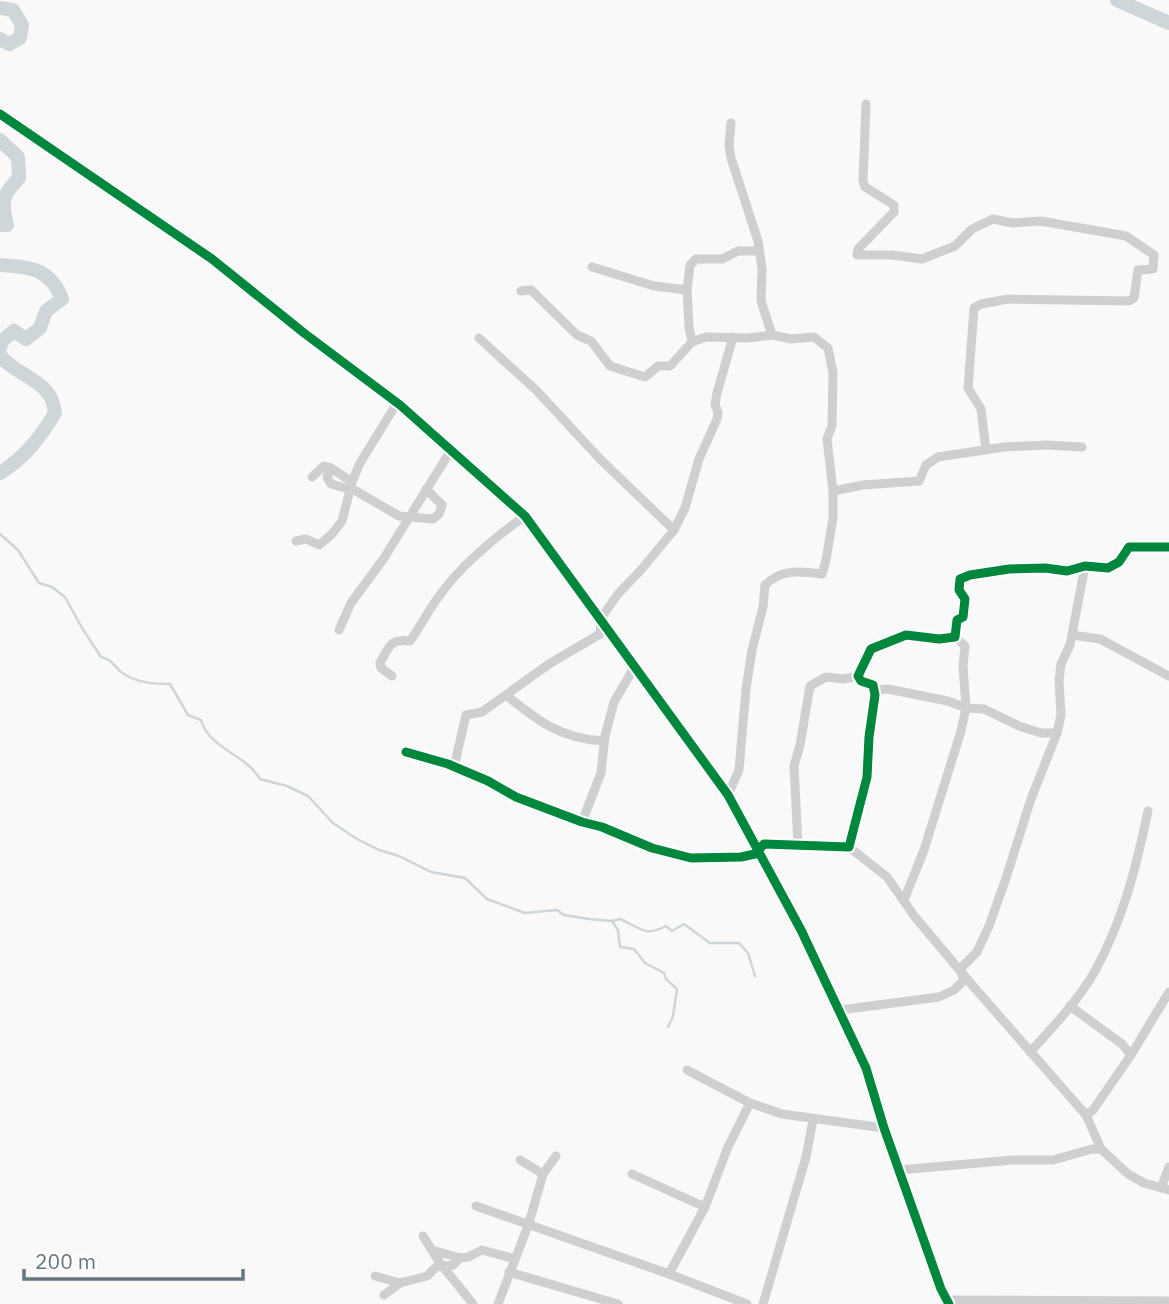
<svg xmlns="http://www.w3.org/2000/svg" width="1169" height="1304" font-family="'IBM Plex Sans',sans-serif">
  <style>
    .lines { fill: none; stroke-linecap: round; stroke-linejoin: round }
    .stream { stroke: #ced6d9; stroke-width: 2.5 }
    .river { stroke: #ced6d9; stroke-width: 14 }
    .minor { stroke: #cecfd0; stroke-width: 9 }
    .cycleway-casing { stroke: #fff; stroke-width: 13 }
    .cycleway { stroke: #00873e; stroke-width: 9 }
  </style>
  <rect width="100%" height="100%" fill="#f9f9f9"/>
  <g class="lines">
    <!-- stream -->
    <g class="stream">
      <path d="M0,534l18,16 21,33 13,4 13,10 17,31 19,29c12,2 14,12 23,17 14,9 30,10 46,10l18,31 13,5c8,29 45,34 59,59l27,7 21,10 25,27 24,16 22,11 20,6 32,16 34,6 22,21 38,14 32,-3 7,5 25,4 23,2 8,-2c20,8 24,19 46,7l6,5 12,-7 26,19h29l9,10 7,23"/>
      <path d="M612,921l6,9 2,17 14,2 11,14 19,10 2,6 11,10 -4,27 -5,11"/>
    </g>
    <!-- river -->
    <g class="river">
      <path d="M1117,0l52,23"/>
      <path d="M0,8l13,2 9,15 -2,13 -11,6 -9,-5"/>
      <path d="M0,140l18,17 1,21c-17,17 -18,24 -12,47h-7"/>
      <path d="M0,265c30,2 50,3 62,34l-16,12 -6,17 -14,11 -12,-8 -12,10 -2,7"/>
      <path d="M0,355c13,18 38,22 50,41 3,5 4,12 5,17 -15,25 -31,45 -55,60"/>
    </g>
    <!-- minor -->
    <g class="minor">
      <path d="M866,104l-3,77 2,6 29,18v7l-36,37 -1,6h35l30,4 33,-13 17,-17 21,-10 20,4 28,-2 85,15 28,19 -1,14 -15,1 -4,28 -5,3 -121,-2 -27,5 -7,4 -6,80 13,21 5,41"/>
      <path d="M0,114l212,145 92,74 96,72 125,111 203,279 73,135 65,138 18,60 57,161 8,15"/>
      <path d="M592,267l62,19 33,4 3,-25 6,-6h26l16,-8h21"/>
      <path d="M687,290l2,37 3,15"/>
      <path d="M521,291l10,-1 46,45 14,6 19,25 35,11 13,-11h12l22,-24 14,-5 42,1 24,-3 -11,-34 1,-33 -4,-27 -27,-83 -2,-12 2,-23"/>
      <path d="M331,468l-4,9 4,7 25,7 43,25 34,3 6,-5 3,-9 -16,-16"/>
      <path d="M312,477l12,-11 7,2 21,14"/>
      <path d="M833,491l30,-6 56,-4 7,-16 12,-8 66,-10 43,-2 35,2"/>
      <path d="M674,530l11,-22 14,-49 18,-40 1,-7 -3,-7 2,-12 16,-56"/>
      <path d="M296,541l10,-2 13,6 12,-10 11,-14 10,-39 8,-19 37,-60"/>
      <path d="M339,630l12,-27 33,-45 67,-108"/>
      <path d="M1072,635l28,4 69,37"/>
      <path d="M392,676l-11,-8 -1,-5c9,-16 10,-25 30,-22 10,-14 17,-28 27,-42 21,-31 58,-62 88,-83"/>
      <path d="M874,690l14,-1 60,12 18,7 18,1 35,17 22,7h16"/>
      <path d="M506,695c32,26 55,44 98,46"/>
      <path d="M406,752l42,12 40,17 28,16 66,25 20,5 50,21 39,10 50,-1 14,-3 9,-10 85,3 18,-70 2,-40 6,-42 -2,-10 -12,-4 -3,-5 13,-27 35,-14 33,4 16,-2 2,-17 6,-3 2,-18 -6,-9 1,-11 10,-4 39,-6 36,-1 22,3 18,-5 23,2 11,-6 10,-15h40"/>
      <path d="M454,767l12,-52 16,-3 67,-48 51,-30 1,-16 17,-24 22,-23 34,-41 -74,-71 -63,-68 -58,-53"/>
      <path d="M728,795l11,-25 7,-81 6,-39 11,-43 2,-22c16,-16 35,-14 57,-11l4,-14 7,-42v-27l-6,-52 5,-13 1,-53 -5,-25 -14,-11 -23,2 -19,-4"/>
      <path d="M582,822l19,-49 4,-37 9,-34 21,-36"/>
      <path d="M798,845l-4,-79 6,-21 10,-59 16,-9 17,2 15,-3"/>
      <path d="M849,847l38,30 28,40 58,69 113,129 15,34 27,25 16,9 25,7"/>
      <path d="M904,900l20,-50 37,-119 5,-23 -3,-42 2,-20 -10,-9"/>
      <path d="M1070,1006l52,38 9,11"/>
      <path d="M840,1010l99,-13 15,-7 10,-10 -4,-11 17,-17 12,-26 17,-48 25,-79 26,-66 4,-18 -2,-35 2,-16 9,-19 15,-79"/>
      <path d="M1030,1052c23,-25 48,-51 65,-81 28,-51 41,-103 53,-160"/>
      <path d="M687,1070l63,33 32,11 102,14"/>
      <path d="M1086,1115l7,-5 38,-55 38,-63"/>
      <path d="M520,1160l23,14"/>
      <path d="M899,1170l114,-10h40l39,-11h9"/>
      <path d="M632,1174l73,33"/>
      <path d="M1161,1188l8,-21"/>
      <path d="M476,1206l193,68 78,30"/>
      <path d="M423,1236l17,27 33,41"/>
      <path d="M432,1250l28,8"/>
      <path d="M509,1272l109,32"/>
      <path d="M669,1274l36,-67 23,-60 22,-44"/>
      <path d="M375,1276l25,7"/>
      <path d="M384,1295l16,-12 27,-7 9,-9 17,-2 7,-7 8,-1 14,-7 33,9"/>
      <path d="M947,1300l222,1"/>
      <path d="M498,1304l31,-81 14,-49 13,-18"/>
      <path d="M763,1304l43,-147 7,-37"/>
    </g>
    <!-- cycleway casing -->
    <g class="cycleway-casing">
      <g id="cycleway">
        <path d="M0,114l212,145 92,74 96,72 125,111 203,279 73,135 65,138 18,60 57,161 8,15"/>
        <path d="M406,752l42,12 40,17 28,16 66,25 20,5 50,21 39,10 50,-1 14,-3 9,-10 85,3 18,-70 2,-40 6,-42 -2,-10 -12,-4 -3,-5 13,-27 35,-14 33,4 16,-2 2,-17 6,-3 2,-18 -6,-9 1,-11 10,-4 39,-6 36,-1 22,3 18,-5 23,2 11,-6 10,-15h40"/>
      </g>
    </g>
    <!-- cycleway -->
    <use href="#cycleway" class="cycleway"/>
  </g>
  <!-- scale -->
  <path d="M24 1269v10h219v-10" fill="none" stroke="#657683" stroke-width="3.5"/>
  <text x="35" y="1269" font-size="21" fill="#657683" stroke="#ffffff" stroke-width="5" paint-order="stroke">200 m</text>
</svg>
